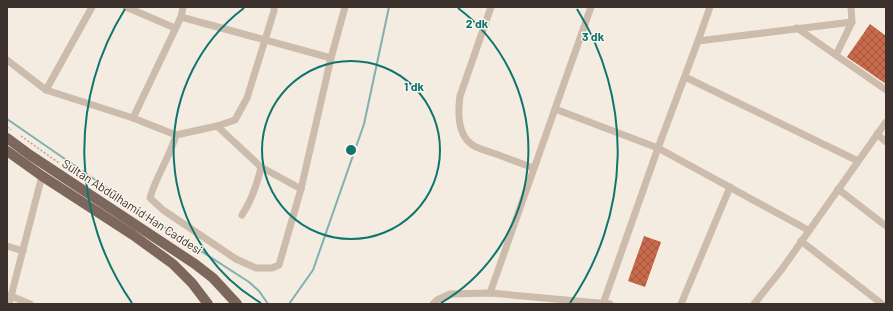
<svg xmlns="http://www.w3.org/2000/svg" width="893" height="311" font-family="Barlow,sans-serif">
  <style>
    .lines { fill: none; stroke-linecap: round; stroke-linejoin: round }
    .stream { stroke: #7fb0b2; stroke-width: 2 }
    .building { fill: url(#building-cross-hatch) }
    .path { stroke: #b9a596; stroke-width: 1.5; stroke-dasharray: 2 2; stroke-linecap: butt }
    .minor { stroke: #cdbbac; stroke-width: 7 }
    .primary { stroke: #7d675c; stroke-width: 10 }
    .ring { fill: none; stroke: #0f766e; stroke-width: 2 }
    .labels { text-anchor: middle; stroke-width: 3; stroke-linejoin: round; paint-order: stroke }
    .street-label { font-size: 12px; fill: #3b302b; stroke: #fbf5ee }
    .centre { fill: #0f766e; stroke: #fbf5ee; stroke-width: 2 }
    .ring-label { font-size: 12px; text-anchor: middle; font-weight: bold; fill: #0f766e; stroke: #fbf5ee; stroke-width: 3; stroke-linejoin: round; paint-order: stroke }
  </style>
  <defs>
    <pattern id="building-cross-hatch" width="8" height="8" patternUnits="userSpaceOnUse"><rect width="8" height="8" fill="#c8694b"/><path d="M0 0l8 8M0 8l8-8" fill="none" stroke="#a4573f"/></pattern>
  </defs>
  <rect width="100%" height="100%" fill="#f4ebe1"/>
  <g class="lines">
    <!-- stream -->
    <g class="stream">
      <path d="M7,119l152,105 90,58 10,9 9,13"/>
      <path d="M289,304l24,-34 51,-146 25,-117"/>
    </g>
  </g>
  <!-- building -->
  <g class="building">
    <path d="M870,24l16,12v48l-39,-27z"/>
    <path d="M644,236l17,6 -16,45 -17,-6z"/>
  </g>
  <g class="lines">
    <!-- path -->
    <g class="path">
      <path d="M7,127l4,3"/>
      <path d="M21,136l38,27"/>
    </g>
    <!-- minor -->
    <g class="minor">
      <path d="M126,7l49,21"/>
      <path d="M491,7l-31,89c-2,15 -3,36 10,47 5,5 14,7 20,9 15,5 29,11 44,16"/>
      <path d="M181,17l150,41"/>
      <path d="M797,28l89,62"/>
      <path d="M698,41l154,-19"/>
      <path d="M836,55l16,-33 -1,-15"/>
      <path d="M7,60l39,30 87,28 43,17 41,-9 18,-6 12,-22 27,-87v-4"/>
      <path d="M685,77l173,84"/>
      <path d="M46,90l46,-83"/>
      <path d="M555,109l103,39 150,82"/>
      <path d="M133,118l48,-101 2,-10"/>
      <path d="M217,126l44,41 40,22"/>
      <path d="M877,134l9,8"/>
      <path d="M176,135c-6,22 -20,41 -26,63l13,12 73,49 20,9h16l7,-3 22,-76 30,-131 14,-51"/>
      <path d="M838,189l48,37"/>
      <path d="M242,215c10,-15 15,-30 19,-48"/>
      <path d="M801,241l81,63"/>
      <path d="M7,246l16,5"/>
      <path d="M490,293l101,-286"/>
      <path d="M11,296l19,8"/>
      <path d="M9,304l33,-128"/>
      <path d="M433,304l4,-4 13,-6 40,-1 120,11"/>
      <path d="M603,304l55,-156 40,-107 12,-34"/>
      <path d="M681,304l49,-117"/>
      <path d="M754,304l28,-35 104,-147"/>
    </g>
    <!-- primary -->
    <g class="primary">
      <path d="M7,138l23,17 165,109 18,14 24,26"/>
      <path d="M7,151l35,25 91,59 40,29 19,19 16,21"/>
    </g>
  </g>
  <!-- distance rings -->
  <g class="ring">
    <circle cx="351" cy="150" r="89"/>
    <path d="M261 303A178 178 0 0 1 244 8M458 8A178 178 0 0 1 441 303"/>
    <path d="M132 303A267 267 0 0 1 125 9M577 9A267 267 0 0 1 570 303"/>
  </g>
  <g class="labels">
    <!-- street labels -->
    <g class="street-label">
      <text transform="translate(132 207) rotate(33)" y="4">Sultan Abdülhamid Han Caddesi</text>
    </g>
  </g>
  <circle cx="351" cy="150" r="6" class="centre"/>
  <g class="ring-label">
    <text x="477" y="28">2 dk</text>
    <text x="593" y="41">3 dk</text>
    <text x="414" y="91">1 dk</text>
  </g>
  <!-- border -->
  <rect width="893" height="311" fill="none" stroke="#3b302b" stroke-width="16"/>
</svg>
